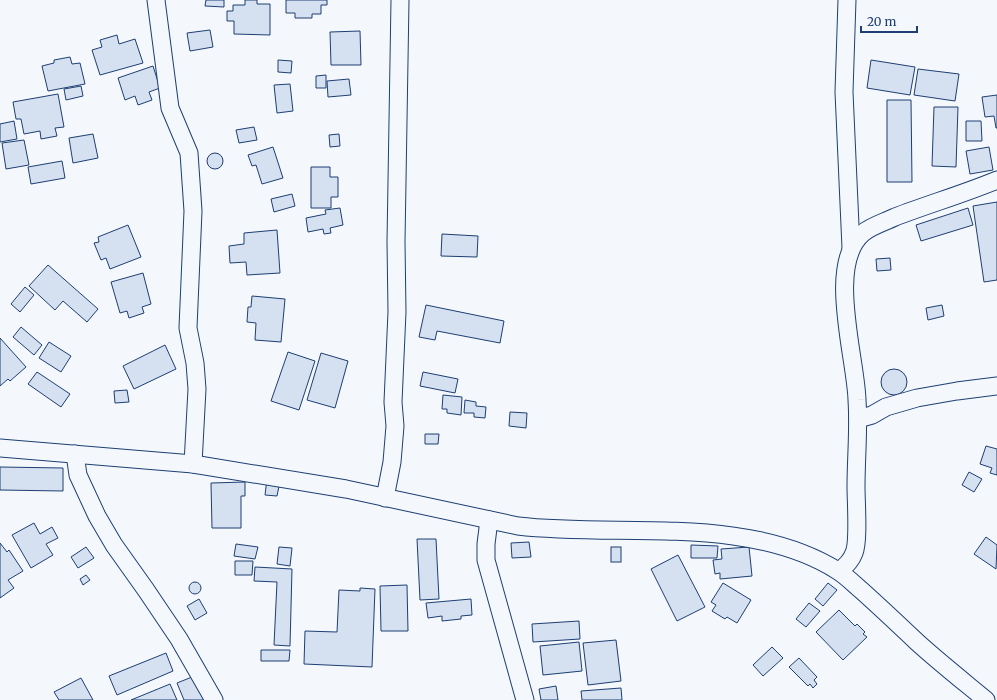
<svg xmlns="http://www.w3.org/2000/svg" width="997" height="700" font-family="Merriweather,serif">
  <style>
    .building { fill: #d5e0f0; stroke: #1d3f73 }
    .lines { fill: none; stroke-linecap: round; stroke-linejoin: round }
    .minor-casing { stroke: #1d3f73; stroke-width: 19 }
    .minor { stroke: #f4f7fb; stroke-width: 17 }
  </style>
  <rect width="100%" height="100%" fill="#f4f7fb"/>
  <!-- building -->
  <g class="building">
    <path d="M206,0h18v7l-19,-1z"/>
    <path d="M245,0h12v4h13v31l-36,-1v-13h-7v-10h6v-6h12z"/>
    <path d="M286,0h41v5h-6v9h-9v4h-17v-5h-9z"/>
    <path d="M210,30l3,17 -23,4 -3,-18z"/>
    <path d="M360,31l1,34h-30l-1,-33z"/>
    <path d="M117,35l2,9 16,-5 8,24 -43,12 -8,-25 10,-3 -2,-7z"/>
    <path d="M70,57l2,7 8,-1 5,21 -37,7 -6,-25 12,-3v-3z"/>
    <path d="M278,60l14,1 -1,12 -13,-1z"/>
    <path d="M871,60l44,7 -5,28 -43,-7z"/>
    <path d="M153,66l7,22 -11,4 3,8 -14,5 -3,-9 -10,4 -7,-22z"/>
    <path d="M918,69l41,5 -4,27 -41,-6z"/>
    <path d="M326,75v13h-10v-12z"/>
    <path d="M349,79l2,16 -23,2 -1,-16z"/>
    <path d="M290,84l3,27 -16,2 -3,-28z"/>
    <path d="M81,86l2,10 -17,4 -2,-11z"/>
    <path d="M58,94l6,33 -9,1 2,8 -16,3 -1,-8 -16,3 -3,-15h-5l-3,-17z"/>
    <path d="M997,95v33h-1l-2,-12 -9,1 -3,-20z"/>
    <path d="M887,100h24l1,82h-25z"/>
    <path d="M934,107h24l-2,60 -24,-1z"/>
    <path d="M14,121l3,18 -17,3v-18z"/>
    <path d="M966,121h15l1,20h-16z"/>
    <path d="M254,127l3,13 -18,3 -3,-13z"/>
    <path d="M93,134l5,24 -25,5 -4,-25z"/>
    <path d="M339,134l1,12 -10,1 -1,-12z"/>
    <path d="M24,140l5,25 -23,4 -4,-26z"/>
    <path d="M273,147l10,31 -21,6 -6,-19 -4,1 -4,-11z"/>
    <path d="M989,147l4,23 -23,4 -4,-23z"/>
    <circle cx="215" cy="161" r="8"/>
    <path d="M62,161l3,17 -34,6 -3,-17z"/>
    <path d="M311,167h19v10h8v20h-7v11h-20z"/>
    <path d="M292,194l3,12 -21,6 -3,-13z"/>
    <path d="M997,202v78l-13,2 -11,-76z"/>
    <path d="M340,208l3,17 -13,3 1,5 -7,1 -1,-5 -15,3 -2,-14 20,-4 -1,-4z"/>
    <path d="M968,208l5,17 -52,16 -5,-16z"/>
    <path d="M128,225l13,32 -31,12 -4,-11 -5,2 -7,-17 5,-1 -1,-5z"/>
    <path d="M277,230l3,43 -33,2 -1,-13 -16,1 -1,-17 15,-2v-11z"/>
    <path d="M442,234l36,2 -1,21 -36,-1z"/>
    <path d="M890,258l1,12 -14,1 -1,-12z"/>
    <path d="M48,265l50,44 -11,13 -24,-21 -8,9 -26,-24z"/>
    <path d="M143,273l8,31 -9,3 2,6 -15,5 -2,-7 -7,2 -9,-31z"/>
    <path d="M25,287l9,8 -14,17 -9,-8z"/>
    <path d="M252,296l33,3 -4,43 -26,-2 1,-17 -9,-1 1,-15h3z"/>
    <path d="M426,305l78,16 -4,22 -63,-12 -2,9 -16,-3z"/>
    <path d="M942,305l2,11 -16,4 -2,-12z"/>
    <path d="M21,327l21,18 -8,10 -21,-18z"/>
    <path d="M0,338l26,29 -16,14 -2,-2 -8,7z"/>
    <path d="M49,342l22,14 -10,16 -22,-14z"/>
    <path d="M165,345l11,24 -42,20 -11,-23z"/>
    <path d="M288,352l27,9 -16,49 -28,-9z"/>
    <path d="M321,353l27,8 -13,47 -28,-8z"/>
    <circle cx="894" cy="382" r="13"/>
    <path d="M37,372l33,22 -9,13 -33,-23z"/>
    <path d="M423,372l35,7 -3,14 -35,-7z"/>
    <path d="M127,390l2,12 -14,1 -1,-12z"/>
    <path d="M443,395l19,2 -1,18 -14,-2v-4h-5z"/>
    <path d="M465,400l11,2v4l10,1 -1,11 -11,-1v-4h-10z"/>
    <path d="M510,412l17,1 -1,15 -17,-2z"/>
    <path d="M425,434h14l-1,10h-13z"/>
    <path d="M986,446l11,3v26l-7,-2 2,-5 -12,-4z"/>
    <path d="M0,467l63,1v23l-63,-1z"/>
    <path d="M969,472l13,7 -8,13 -12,-7z"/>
    <path d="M267,479l13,2 -3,15 -12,-1z"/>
    <path d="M245,482v14h-4v32h-29l-1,-45z"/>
    <path d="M34,523l6,11 12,-7 6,11 -12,6 7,11 -22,13 -19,-33z"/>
    <path d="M986,537l11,8 -1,24 -22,-15z"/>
    <path d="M417,539h19l3,60 -19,1z"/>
    <path d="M529,542l2,15 -19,1 -1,-15z"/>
    <path d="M0,543l7,9 2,-2 14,21 -15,9 6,8 -14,10z"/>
    <path d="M236,544l22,3 -3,12 -21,-3z"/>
    <path d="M691,545l27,1 -1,12h-26z"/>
    <path d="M86,547l8,11 -16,10 -7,-11z"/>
    <path d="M279,547l13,1 -2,18 -13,-2z"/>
    <rect x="611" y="547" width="10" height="15"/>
    <path d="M749,547l3,29 -32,3v-6l-5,1 -2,-14 9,-1 -1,-10z"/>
    <path d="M678,555l27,52 -28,14 -26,-52z"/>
    <path d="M235,561h18l-1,14h-17z"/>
    <path d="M255,567l37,2 -2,77 -16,-1 3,-63 -23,-1z"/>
    <path d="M86,575l4,5 -7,5 -3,-6z"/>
    <circle cx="195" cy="588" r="6"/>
    <path d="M723,583l28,17 -14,23 -10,-6 -2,2 -13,-8 4,-6 -5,-3z"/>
    <path d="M828,583l9,7 -14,16 -8,-7z"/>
    <path d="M407,585l1,46h-27l-1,-45z"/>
    <path d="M360,588l15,1 -3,78 -68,-3 1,-33 32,1 2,-42 21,1z"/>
    <path d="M199,599l8,14 -12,7 -8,-14z"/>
    <path d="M471,599l1,16 -11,1v3l-19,2v-5l-14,2 -2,-15z"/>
    <path d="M809,603l11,8 -14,16 -10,-8z"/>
    <path d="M839,610l16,16 2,-2 8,8 -2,2 4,3 -24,23 -27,-28z"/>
    <path d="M579,621l1,18 -47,3 -1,-18z"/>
    <path d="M616,640l5,41 -33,4 -5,-42z"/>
    <path d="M579,642l3,29 -39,4 -3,-29z"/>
    <path d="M772,647l11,11 -20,18 -10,-11z"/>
    <path d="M261,650h29l-1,11h-28z"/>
    <path d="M166,653l7,18 -56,24 -8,-19z"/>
    <path d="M799,658l18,19 -3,3 3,4 -4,4 -3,-4 -2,2 -19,-19z"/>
    <path d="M197,675l11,25h-24l-7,-17z"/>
    <path d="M81,678l12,22h-34l-5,-8z"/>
    <path d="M170,684l7,16h-46z"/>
    <path d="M556,686l2,14h-17l-2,-11z"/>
    <path d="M621,688l1,12h-40l-1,-9z"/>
  </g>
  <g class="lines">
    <!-- minor casing -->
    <g class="minor-casing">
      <g id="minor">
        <path d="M156,0l14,108 19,45 4,58 -5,117 7,35 2,26 -4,75"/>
        <path d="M847,0l-3,92 7,156"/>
        <path d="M858,419l14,-4 14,-8 31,-9 40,-7 40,-5"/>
        <path d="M0,448l193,16 153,25 172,37c102,12 230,-12 320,45 8,5 16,13 23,19 19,17 37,34 56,52 22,20 46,39 69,58"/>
        <path d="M75,454l3,21 19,41 17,29 32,45 33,49 35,61"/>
        <path d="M385,498l7,-36 3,-36 -2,-24 4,-90 -1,-70 4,-242"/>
        <path d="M489,520l-3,24v16l39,140"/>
        <path d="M839,571c7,-5 12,-10 15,-18 5,-11 2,-52 2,-66 0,-29 3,-58 1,-87 -1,-42 -31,-136 6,-167 8,-7 22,-11 32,-16 34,-13 68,-23 102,-37"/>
      </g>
    </g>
    <!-- minor -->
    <use href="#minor" class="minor"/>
  </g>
  <!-- scale -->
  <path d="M861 26v6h56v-6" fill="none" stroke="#1d3f73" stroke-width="2"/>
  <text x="867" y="26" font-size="12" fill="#1d3f73" stroke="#f4f7fb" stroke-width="3" paint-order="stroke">20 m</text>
</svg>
